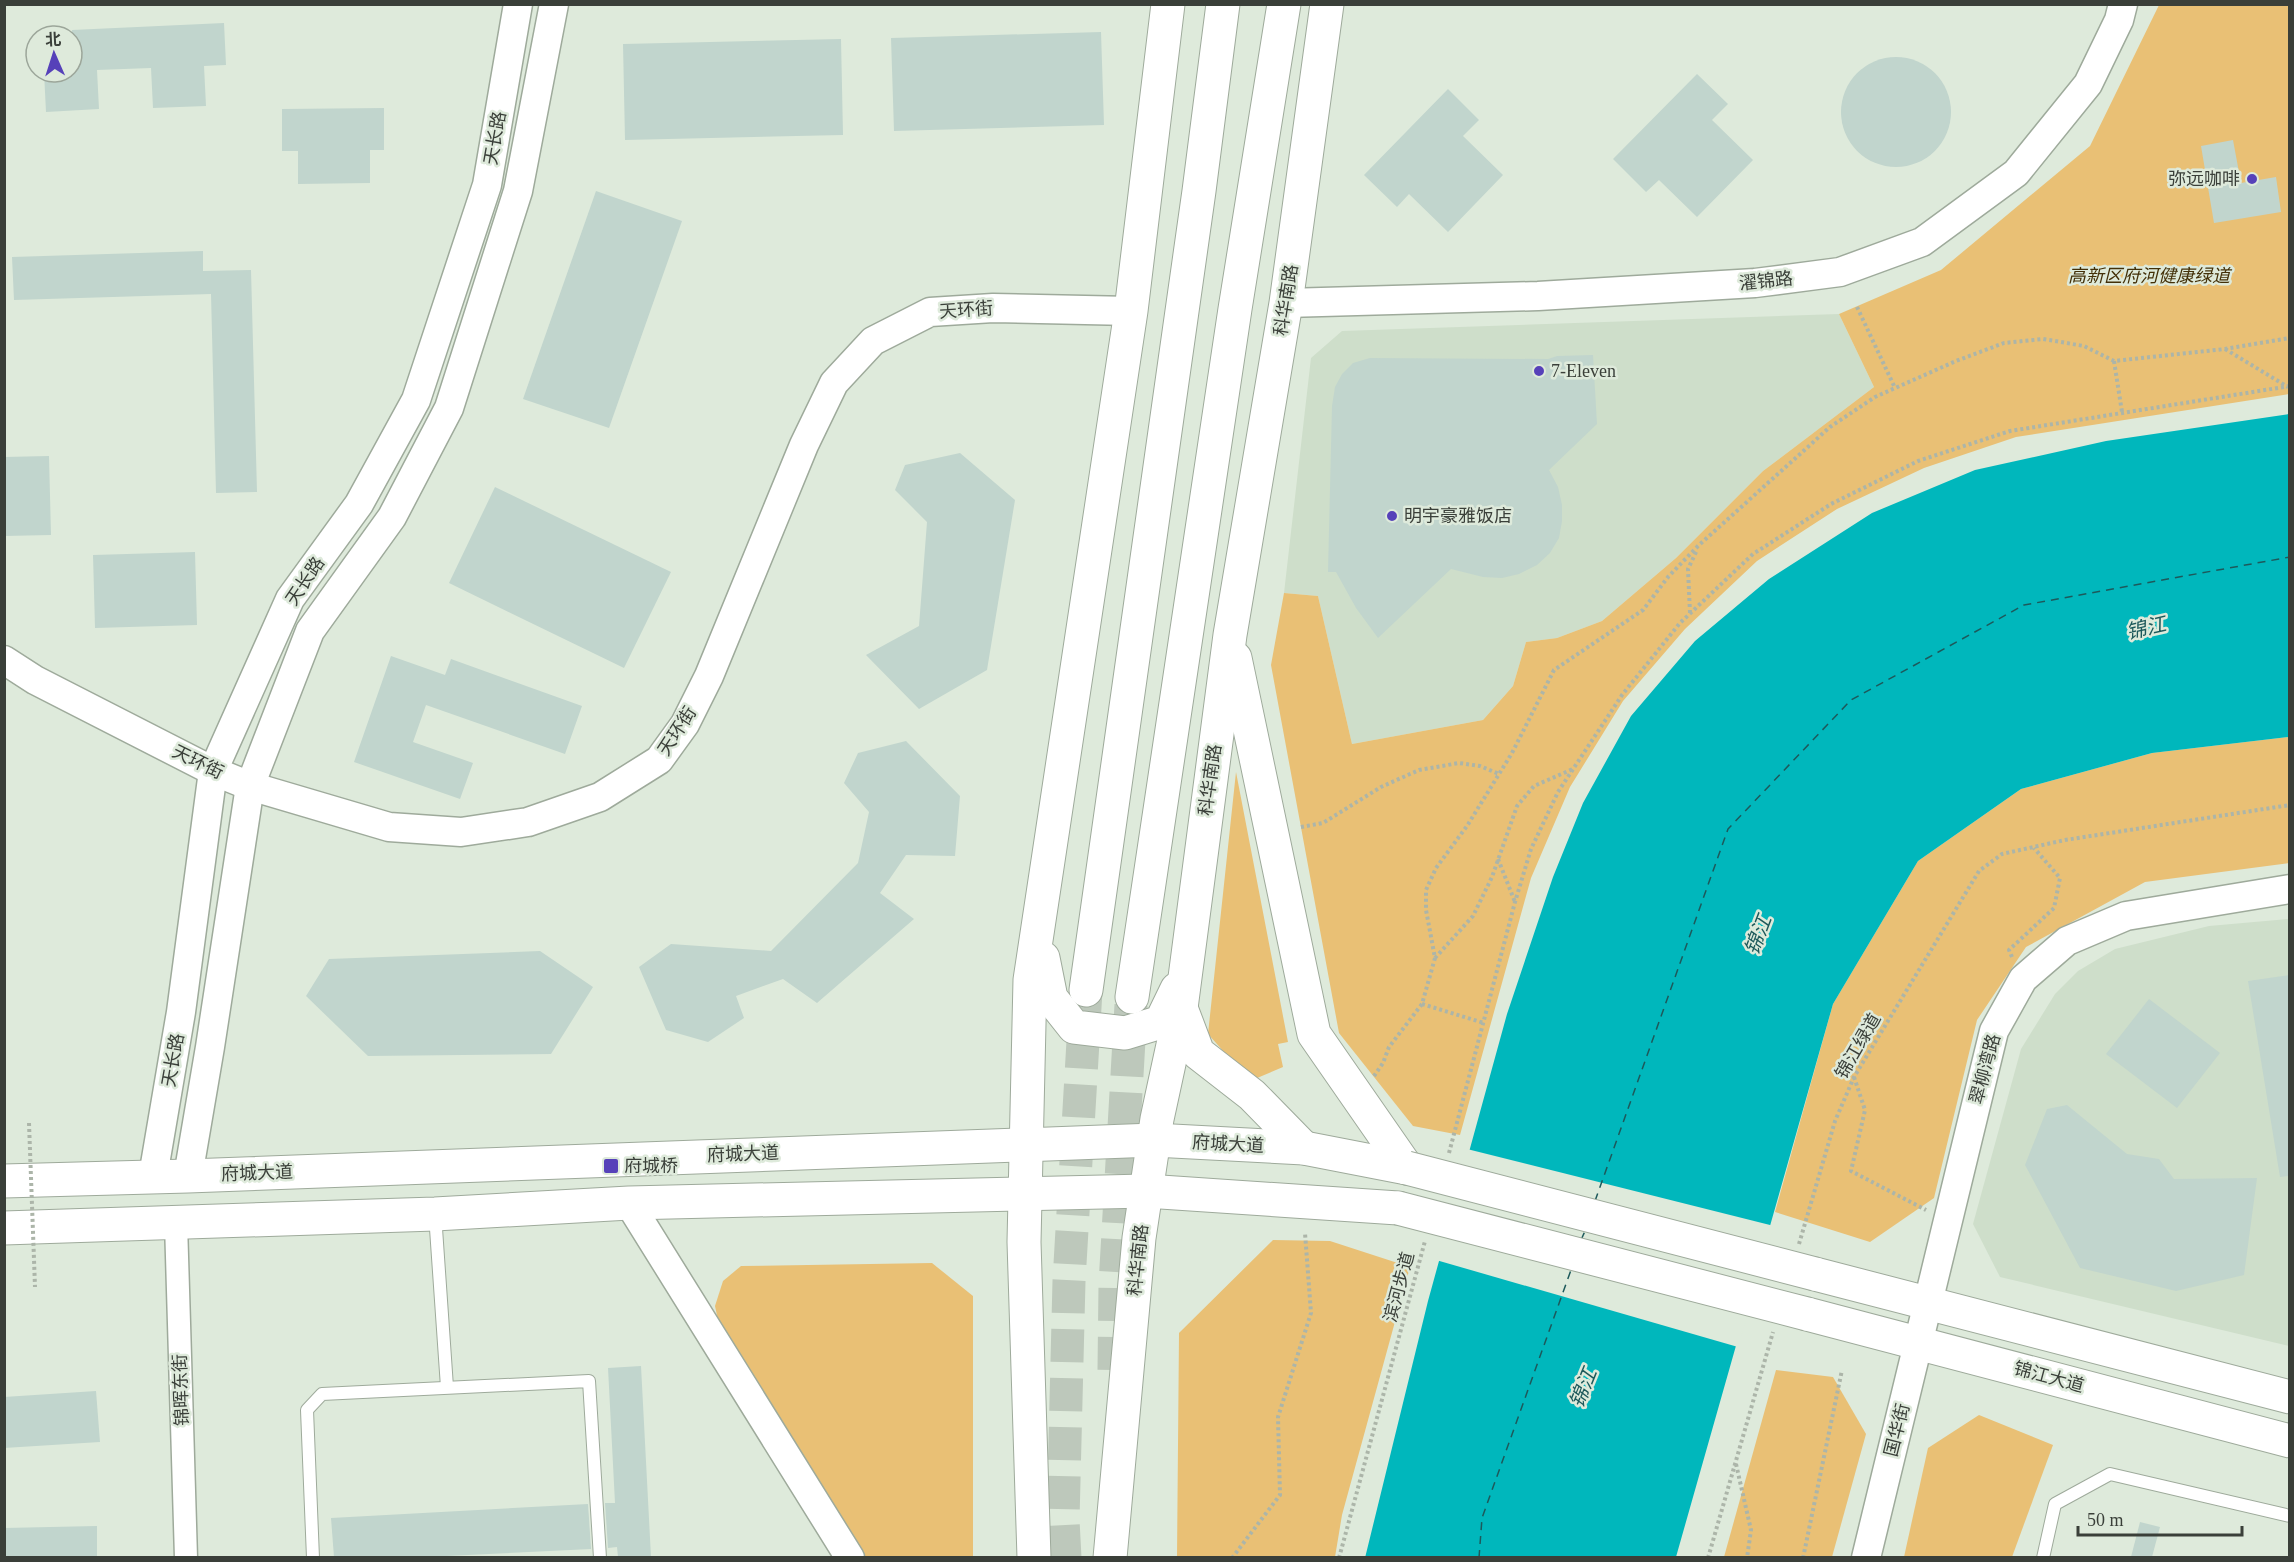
<svg xmlns="http://www.w3.org/2000/svg" width="2294" height="1562" font-family="'Times New Roman','Noto Sans SC',serif">
  <style>
    .built { fill: #cedeca }
    .green { fill: #e9c075 }
    .water { fill: #00b7bc }
    .pier { fill: #deeadb }
    .lines { fill: none; stroke-linecap: round; stroke-linejoin: round }
    .ferry { stroke: #1d595b; stroke-width: 1.5; stroke-dasharray: 8 6; stroke-linecap: butt }
    .building { fill: #c1d5cd }
    .trunk-tunnel { stroke: #bdc8bb; stroke-width: 33; stroke-dasharray: 33 16; stroke-linecap: butt }
    .service-casing { stroke: #9eaa9b; stroke-width: 14 }
    .minor-casing { stroke: #9eaa9b; stroke-width: 25 }
    .tertiary-casing { stroke: #9eaa9b; stroke-width: 31 }
    .secondary-casing { stroke: #9eaa9b; stroke-width: 35 }
    .trunk-casing { stroke: #9eaa9b; stroke-width: 35 }
    .path { stroke: #acb5a9; stroke-width: 4; stroke-dasharray: 3 3; stroke-linecap: butt }
    .service { stroke: #fff; stroke-width: 12 }
    .minor { stroke: #fff; stroke-width: 22 }
    .tertiary { stroke: #fff; stroke-width: 28 }
    .secondary { stroke: #fff; stroke-width: 33 }
    .trunk { stroke: #fff; stroke-width: 33 }
    .secondary-bridge-casing { stroke: #9eaa9b; stroke-width: 35; stroke-linecap: butt }
    .path-bridge { stroke: #acb5a9; stroke-width: 4; stroke-dasharray: 3 3; stroke-linecap: butt }
    .secondary-bridge { stroke: #fff; stroke-width: 33 }
    .poi-dot { fill: #5641b9; stroke: #deeadb; stroke-width: 2 }
    .labels { text-anchor: middle; stroke-width: 5; stroke-linejoin: round; paint-order: stroke }
    .street-label { font-size: 18px; fill: #3a3f39; stroke: #deeadb }
    .poi-label { font-size: 18px; fill: #3a3f39; stroke: #deeadb; text-anchor: start }
    .park-label { font-size: 18px; font-style: italic; fill: #433008; stroke: #deeadb }
    .water-label { font-size: 20px; font-style: italic; fill: #1d595b; stroke: #deeadb }
  </style>
  <rect width="100%" height="100%" fill="#deeadb"/>
  <!-- built -->
  <g class="built">
    <path d="M1839,314l35,73 -111,84 -87,87 -74,63 -45,17 -31,4 -13,44 -30,34 -131,24 -34,-148 -34,-3 27,-235 31,-27z"/>
    <path d="M2289,919v427l-289,-69 -27,-53 48,-175 34,-55 23,-23 37,-22 94,-23z"/>
  </g>
  <!-- green -->
  <g class="green">
    <path d="M2159,5h130v389l-273,43 -92,31 -87,41 -80,52 -72,68 -62,72 -53,86 -39,91 -71,257 -47,-9 -74,-93 -68,-368 13,-72 34,3 34,148 131,-24 30,-34 13,-44 31,-4 45,-17 74,-63 87,-87 111,-84 -35,-73 102,-44 149,-124z"/>
    <path d="M2289,737v126l-144,19 -119,65 -49,73 -43,178 -64,44 -95,-30 58,-208 85,-143 103,-72 131,-36z"/>
    <path d="M1236,772l52,270 -10,2 5,23 -33,14 -42,-47z"/>
    <path d="M1273,1240l57,1 80,26 -68,248 -7,42h-158l2,-224z"/>
    <path d="M932,1263l41,33v261h-109l-143,-223 -6,-28 8,-25 18,-15z"/>
    <path d="M1776,1370l57,7 33,57 -34,123h-108z"/>
    <path d="M1979,1415l74,30 -41,112h-108l24,-109z"/>
  </g>
  <!-- water -->
  <path class="water" d="M2289,414v323l-137,16 -131,36 -103,72 -85,143 -157,553 -311,1 63,-257 79,-287 46,-137 30,-74 48,-87 64,-75 74,-62 103,-66 103,-43 131,-29z"/>
  <!-- pier -->
  <path class="pier" d="M1467,1149l307,77 -36,121 -302,-87z"/>
  <g class="lines">
    <!-- ferry -->
    <g class="ferry">
      <path d="M1595,1201l133,-372 123,-129 173,-95 266,-48"/>
      <path d="M1581,1240l4,-9"/>
      <path d="M1479,1558l3,-40 89,-248"/>
    </g>
  </g>
  <!-- building -->
  <g class="building">
    <path d="M224,23l2,42 -22,1 2,40 -53,2 -2,-40 -54,2 2,39 -53,3 -2,-40h28v-42z"/>
    <path d="M1101,32l3,93 -210,6 -3,-93z"/>
    <path d="M841,39l2,96 -218,5 -2,-96z"/>
    <circle cx="1896" cy="112" r="55"/>
    <path d="M1697,74l31,30 -16,16 41,40 -56,57 -38,-37 -13,12 -33,-33z"/>
    <path d="M1448,89l31,31 -16,16 40,39 -55,57 -39,-38 -12,13 -33,-32z"/>
    <path d="M384,108v42h-14v33l-72,1v-33h-16v-42z"/>
    <path d="M2233,140l8,43 35,-6 5,35 -67,11 -13,-77z"/>
    <path d="M596,191l86,30 -73,207 -86,-29z"/>
    <path d="M203,251v20l48,-1 6,222 -41,1 -5,-199 -197,6 -2,-43z"/>
    <path d="M1593,355l4,69 -48,46 9,17 4,18v16l-3,17 -9,15 -13,12 -18,9 -17,4 -19,-1 -32,-8 -73,69 -22,-30 -20,-36h-8l4,-166 3,-19 7,-13 11,-11 17,-5 178,1 9,-3z"/>
    <path d="M960,453l55,47 -28,170 -68,39 -53,-54 53,-29 8,-104 -32,-32 10,-25z"/>
    <path d="M49,456l2,79 -47,1v-79z"/>
    <path d="M495,487l176,85 -47,96 -175,-85z"/>
    <path d="M195,552l2,73 -102,3 -2,-73z"/>
    <path d="M391,656l54,19 6,-16 131,47 -17,48 -139,-49 -13,37 60,21 -13,36 -106,-37z"/>
    <path d="M906,741l54,55 -5,60 -49,-1 -26,38 34,26 -97,84 -34,-24 -47,17 8,22 -36,24 -42,-12 -27,-63 32,-23 100,7 87,-88 11,-51 -25,-29 14,-30z"/>
    <path d="M540,951l53,36 -42,67 -183,2 -62,-60 23,-37z"/>
    <path d="M2289,975v201l-9,1 -32,-196z"/>
    <path d="M2149,999l71,54 -43,55 -71,-54z"/>
    <path d="M2067,1105l60,49 32,5 15,20 83,-1 -13,97 -68,16 -96,-23 -55,-103 22,-56z"/>
    <path d="M641,1366l10,191h-33l-1,-10 -9,1 -3,-45h10l-7,-135z"/>
    <path d="M96,1391l4,51 -96,6v-51z"/>
    <path d="M588,1504l3,45 -165,8h-92l-3,-39z"/>
    <path d="M2140,1522l20,5 -8,30h-21z"/>
    <path d="M97,1526v31h-93v-29z"/>
  </g>
  <g class="lines">
    <!-- trunk-tunnel -->
    <g class="trunk-tunnel">
      <path d="M1114,1370l1,-85 16,-280"/>
      <path d="M1065,1558l-2,-38 6,-239 17,-291"/>
    </g>
    <!-- service casing -->
    <g class="service-casing">
      <g id="service">
        <path d="M435,1214l12,173"/>
        <path d="M313,1558l-6,-148 15,-16 267,-13 11,177"/>
        <path d="M2043,1558l12,-54 55,-30 180,42"/>
      </g>
    </g>
    <!-- minor casing -->
    <g class="minor-casing">
      <path id="minor" d="M176,1223l10,335"/>
    </g>
    <!-- tertiary casing -->
    <g class="tertiary-casing">
      <g id="tertiary">
        <path d="M1286,303l252,-7 217,-13 85,-11 82,-30 94,-69 72,-89 31,-64 4,-16"/>
        <path d="M4,660l31,20 178,91 37,15 139,41 72,5 67,-10 72,-25 59,-37 26,-36 24,-48 95,-231 30,-62 39,-42 57,-29 63,-4 138,3"/>
        <path d="M153,1176l28,-164 32,-241 77,-172 69,-95 57,-104 71,-215 31,-181"/>
        <path d="M188,1176l22,-129 40,-261 60,-155 82,-114 57,-109 69,-217 36,-187"/>
        <path d="M629,1203l221,355"/>
        <path d="M1866,1558l128,-527 29,-52 44,-38 59,-25 164,-27"/>
      </g>
    </g>
    <!-- secondary casing -->
    <g class="secondary-casing">
      <g id="secondary">
        <path d="M1235,658l79,376 93,134"/>
        <path d="M1043,958l8,40 23,29 51,6 36,-11 16,-33"/>
        <path d="M1181,1008l17,45 54,42 52,53"/>
        <path d="M4,1181l184,-5 966,-36 150,8 103,20"/>
        <path d="M4,1228l431,-14 194,-11 517,-12 252,17"/>
        <path d="M1815,1274l475,123"/>
        <path d="M1807,1314l483,127"/>
        <path d="M1034,1558l-10,-316 6,-262 101,-669 37,-307"/>
        <path d="M1110,1558l29,-320 18,-119 24,-111 49,-373 56,-332 41,-299"/>
      </g>
    </g>
    <!-- trunk casing -->
    <g class="trunk-casing">
      <g id="trunk">
        <path d="M1086,990l113,-799 24,-187"/>
        <path d="M1132,997l103,-688 49,-305"/>
      </g>
    </g>
    <!-- path -->
    <g class="path">
      <path d="M1857,307l38,81"/>
      <path d="M2225,349l63,38"/>
      <path d="M2114,361l8,51"/>
      <path d="M1690,613l-2,-44 9,-19"/>
      <path d="M1301,827l22,-4 58,-36 38,-17 40,-7 21,3 19,8"/>
      <path d="M1498,859l17,43"/>
      <path d="M2012,957l-3,-7 45,-42 6,-30 -26,-30"/>
      <path d="M1435,958l38,-42 19,-39 25,-71 17,-20 39,-17"/>
      <path d="M1422,1004l62,19"/>
      <path d="M1374,1076l9,-13 6,-16 33,-43 13,-46 -9,-48v-20l10,-22 31,-42 45,-73 42,-83 89,-60 25,-33 30,-31 132,-119 45,-30 81,-36 48,-18 39,-4 41,7 30,15 111,-12 65,-11"/>
      <path d="M1854,1077l11,33 -14,61 75,39"/>
      <path d="M1449,1153l66,-251 16,-53 27,-57 64,-97 58,-72 73,-69 78,-50 87,-43 92,-30 280,-45"/>
      <path d="M1799,1244l36,-123 19,-44 125,-206 23,-17 63,-14 225,-35"/>
      <path d="M1736,1464l15,66 -4,28"/>
      <path d="M1232,1558l48,-63 -2,-78 33,-104 -6,-80"/>
      <path d="M1339,1558l86,-317"/>
      <path d="M1708,1558l65,-226"/>
      <path d="M1803,1558l39,-188"/>
    </g>
    <!-- service -->
    <use href="#service" class="service"/>
    <!-- minor -->
    <use href="#minor" class="minor"/>
    <!-- tertiary -->
    <use href="#tertiary" class="tertiary"/>
    <!-- secondary -->
    <use href="#secondary" class="secondary"/>
    <!-- trunk -->
    <use href="#trunk" class="trunk"/>
    <!-- secondary-bridge casing -->
    <g class="secondary-bridge-casing">
      <g id="secondary-bridge">
        <path d="M1407,1168l408,106"/>
        <path d="M1398,1208l409,106"/>
      </g>
    </g>
    <!-- path-bridge -->
    <path class="path-bridge" d="M29,1123l6,164"/>
    <!-- secondary-bridge -->
    <use href="#secondary-bridge" class="secondary-bridge"/>
  </g>
  <!-- markers -->
  <g class="poi-dot">
    <circle cx="2252" cy="179" r="6"/>
    <circle cx="1539" cy="371" r="6"/>
    <circle cx="1392" cy="516" r="6"/>
    <rect x="603" y="1158" width="16" height="16" rx="3"/>
  </g>
  <g class="labels">
    <!-- street labels -->
    <g class="street-label">
      <text transform="translate(495 138) rotate(-80)" y="6">天长路</text>
      <text transform="translate(1766 281) rotate(-6)" y="6">濯锦路</text>
      <text transform="translate(1286 300) rotate(-81)" y="6">科华南路</text>
      <text transform="translate(966 310) rotate(-4)" y="6">天环街</text>
      <text transform="translate(305 581) rotate(-56)" y="6">天长路</text>
      <text transform="translate(677 731) rotate(-57)" y="6">天环街</text>
      <text transform="translate(198 762) rotate(26)" y="6">天环街</text>
      <text transform="translate(1210 780) rotate(-82)" y="6">科华南路</text>
      <text transform="translate(1858 1046) rotate(-60)" y="6">锦江绿道</text>
      <text transform="translate(173 1060) rotate(-80)" y="6">天长路</text>
      <text transform="translate(1985 1069) rotate(-75)" y="6">翠柳湾路</text>
      <text transform="translate(1228 1144) rotate(3)" y="6">府城大道</text>
      <text transform="translate(743 1154) rotate(-2)" y="6">府城大道</text>
      <text transform="translate(257 1173) rotate(-2)" y="6">府城大道</text>
      <text transform="translate(1138 1260) rotate(-84)" y="6">科华南路</text>
      <text transform="translate(1399 1287) rotate(-75)" y="6">滨河步道</text>
      <text transform="translate(2049 1377) rotate(15)" y="6">锦江大道</text>
      <text transform="translate(181 1390) rotate(-92)" y="6">锦晖东街</text>
      <text transform="translate(1897 1430) rotate(-76)" y="6">国华街</text>
    </g>
    <!-- poi labels -->
    <g class="poi-label">
      <text x="2240" y="185" text-anchor="end">弥远咖啡</text>
      <text x="1551" y="377">7-Eleven</text>
      <text x="1404" y="522">明宇豪雅饭店</text>
      <text x="624" y="1172">府城桥</text>
    </g>
    <!-- park labels -->
    <g class="park-label">
      <text x="2149" y="282">高新区府河健康绿道</text>
    </g>
    <!-- water labels -->
    <g class="water-label">
      <text transform="translate(2146 628) rotate(-13)" y="7">锦江</text>
      <text transform="translate(1758 935) rotate(-69)" y="7">锦江</text>
      <text transform="translate(1583 1388) rotate(-68)" y="7">锦江</text>
    </g>
  </g>
  <!-- border -->
  <rect width="2294" height="1562" fill="none" stroke="#3a3f39" stroke-width="12"/>
  <!-- north arrow -->
  <g transform="translate(54 54) rotate(357)"><circle r="28" fill="#deeadb" stroke="#9ca69a" stroke-width="1.5"/>
  <path d="M0-4.5L10 22L0 15L-10 22Z" fill="#5641b9"/>
  <text y="-9" font-size="16" font-weight="bold" text-anchor="middle" fill="#3a3f39">北</text>
  </g>
  <!-- scale -->
  <path d="M2078 1526v9h164v-9" fill="none" stroke="#3a3f39" stroke-width="3"/>
  <text x="2087" y="1526" font-size="18" fill="#3a3f39" stroke="#deeadb" stroke-width="4.5" paint-order="stroke">50 m</text>
</svg>
